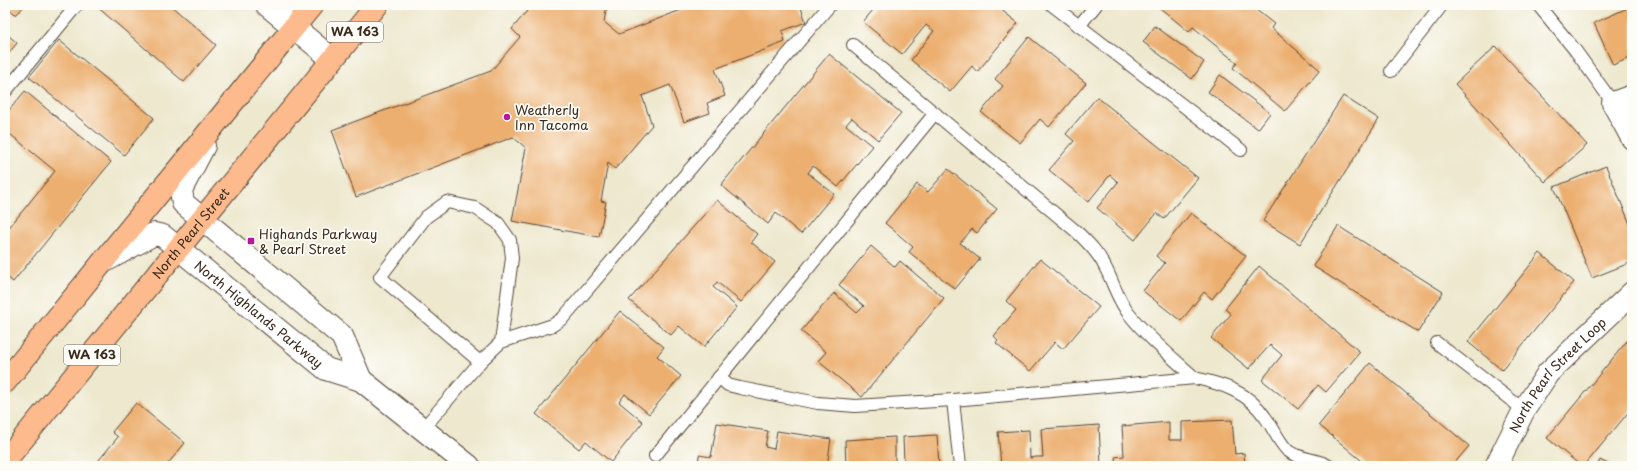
<svg xmlns="http://www.w3.org/2000/svg" width="1637" height="471" font-family="'Playpen Sans',sans-serif">
  <style>
    .building { fill: #ecaf70 }
    .lines { fill: none; stroke-linecap: round; stroke-linejoin: round }
    .lane-casing { stroke: #564638; stroke-width: 14 }
    .street-casing { stroke: #564638; stroke-width: 24 }
    .primary-casing { stroke: #564638; stroke-width: 24 }
    .lane { stroke: #fff; stroke-width: 12 }
    .street { stroke: #fff; stroke-width: 22 }
    .primary { stroke: #fcba8d; stroke-width: 22 }
    .poi-dot { fill: #b5179e; stroke: #fdfcf7; stroke-width: 1.5 }
    .labels { text-anchor: middle; stroke-width: 3.5; stroke-linejoin: round; paint-order: stroke }
    .shield { fill: #fdfcf7; stroke: #75695f; stroke-width: 1 }
    .shield-label { font-size: 12px; font-weight: bold; fill: #3b2a1e }
    .poi-label { font-size: 13px; fill: #3b2a1e; stroke: #fdfcf7; text-anchor: start }
    .street-label { font-size: 13px; fill: #3b2a1e; stroke: #fdfcf7 }
  </style>
  <rect width="100%" height="100%" fill="#fdfcf7"/>
  <filter id="ink" filterUnits="userSpaceOnUse"><feTurbulence type="fractalNoise" baseFrequency=".025" numOctaves="2"/><feDisplacementMap in="SourceGraphic" scale="8" xChannelSelector="R" yChannelSelector="G"/><feConvolveMatrix kernelMatrix="1 2 1 2 8 2 1 2 1" color-interpolation-filters="sRGB"/></filter>
  <filter id="wash" filterUnits="userSpaceOnUse"><feTurbulence type="fractalNoise" baseFrequency=".012" numOctaves="4" result="noise"/><feDisplacementMap in="SourceGraphic" scale="16" xChannelSelector="R" yChannelSelector="G"/><feGaussianBlur stdDeviation="0.9" result="paint"/><feColorMatrix in="noise" values="0 0 0 0 0 0 0 0 0 0 0 0 0 0 0 0 0 1.4 0 .05"/><feComposite in="paint" operator="in"/></filter>
  <g filter="url(#wash)">
    <rect width="100%" height="100%" fill="#ede8ce"/>
    <g id="blocks">
      <!-- building -->
      <g class="building">
        <path d="M5,5h20l-9,10z"/>
        <path d="M95,5h75l46,40 -32,37z"/>
        <path d="M538,5h69l-3,17 15,12 75,-29h106l6,17 -24,9 3,11 -70,27 10,27 -18,7 3,10 -26,9 -14,-37 -28,11 10,29 -37,44 -7,-6 -7,38 5,1 -7,35 -87,-16 14,-73 -13,-11 -157,60 -24,-67 159,-59 29,-34 -8,-8 19,-23 7,1z"/>
        <path d="M877,5h118l23,18 -41,49 -5,-6 -22,26 -39,-32 23,-29 -8,-6 -24,29 -39,-32z"/>
        <path d="M1160,5h90l24,19 -3,4 49,42 -35,41 -52,-43 4,-5 -44,-36 -4,5 -30,-25z"/>
        <path d="M1632,6v51l-19,8 -19,-42z"/>
        <path d="M1155,26l49,36 -12,17 -49,-37z"/>
        <path d="M8,35l9,8 -12,15v-20z"/>
        <path d="M1029,37l57,46 -37,44 -9,-8 -20,24 -39,-31 22,-26 -8,-7z"/>
        <path d="M59,40l95,78 -30,37 -95,-78z"/>
        <path d="M1496,46l91,99 -42,37 -90,-98z"/>
        <path d="M829,54l72,59 -23,27 -26,-22 -6,7 26,21 -34,41 -25,-21 -5,7 26,21 -33,40 -25,-21 -8,11 -47,-39z"/>
        <path d="M1220,75l50,38 -12,16 -50,-37z"/>
        <path d="M25,91l86,71 -98,120 -8,-7v-47l2,2 48,-59 -50,-41v-15z"/>
        <path d="M1343,96l36,23 -79,125 -37,-23z"/>
        <path d="M1097,97l101,81 -34,41 -7,-6 -22,27 -38,-32 21,-26 -8,-7 -22,27 -39,-32 25,-29 -8,-7z"/>
        <path d="M1606,166l26,63v33l-40,16 -38,-91z"/>
        <path d="M948,169l49,40 -20,24 -5,-4 -12,14 20,16 -25,30 -46,-37 4,-5 -28,-24 32,-39 11,8z"/>
        <path d="M717,200l40,34 -6,8 24,20 -34,40 -24,-20 -4,5 24,20 -33,40 -25,-21 -8,9 -42,-35z"/>
        <path d="M1191,213l55,43 -34,43 -8,-7 -23,29 -38,-30 22,-28 -9,-7z"/>
        <path d="M1338,226l105,66 -25,40 -105,-66z"/>
        <path d="M871,246l24,21 5,-6 44,37 -82,99 -44,-36 8,-9 -25,-21 33,-38 23,20 7,-7 -25,-21z"/>
        <path d="M1540,253l34,29 -72,88 -34,-28z"/>
        <path d="M1040,259l59,48 -36,42 -8,-7 -25,29 -34,-28 2,-3 -4,-4 22,-26 -10,-9z"/>
        <path d="M1259,266l101,86 -34,40 -8,-7 -20,24 -36,-29 20,-25 -7,-6 -5,-4 -21,24 -38,-31 20,-24 -6,-5z"/>
        <path d="M620,311l44,36 -7,9 24,20 -32,38 -24,-20 -6,8 24,20 -32,40 -25,-21 -7,8 -43,-35z"/>
        <path d="M1632,335v73l-48,58h-3l-34,-28z"/>
        <path d="M1370,363l99,83 -17,20h-84l-49,-41z"/>
        <path d="M136,403l49,40 -19,23h-72l24,-29 -6,-5z"/>
        <path d="M1232,420l3,34 9,-1 1,13h-129l-1,-9 9,-1 -2,-30 47,-4v18h13v-18z"/>
        <path d="M717,423l51,8 -3,16 9,2 3,-18 54,8 -4,27h-129l1,-11 12,2z"/>
        <path d="M1099,425l2,41h-100l-3,-34 31,-2 1,28 6,-1h7l-2,-28z"/>
        <path d="M937,435l2,31h-93l-1,-26 50,-3v25h9l-1,-25z"/>
        <path d="M1600,460l12,6h-15z"/>
      </g>
    </g>
  </g>
  <g filter="url(#ink)">
    <use href="#blocks" fill-opacity="0" stroke="#564638" stroke-width="1"/>
    <g class="lines">
      <!-- lane casing -->
      <g class="lane-casing">
        <g id="lane">
          <path d="M1052,5l189,145"/>
          <path d="M1538,5l37,45 38,53"/>
          <path d="M1079,26l17,-21"/>
          <path d="M853,45l224,187c10,10 21,20 27,33 9,16 13,34 25,49 19,24 44,44 66,64"/>
          <path d="M1391,71l51,-66"/>
          <path d="M5,92l72,-87"/>
          <path d="M1437,343l87,67"/>
          <path d="M480,362l-100,-85 46,-60 21,-15 28,6 23,15 12,17 2,18 -11,84"/>
          <path d="M719,377l9,8 12,3 78,15 37,3 98,-6 242,-22c28,6 53,14 70,39 8,10 13,24 22,33 12,10 29,8 42,16"/>
          <path d="M953,400l7,66"/>
          <path d="M422,430l58,-68 21,-20 52,-17 10,-7 267,-313"/>
          <path d="M655,456l280,-343"/>
        </g>
      </g>
      <!-- street casing -->
      <g class="street-casing">
        <g id="street">
          <path d="M267,5l65,54"/>
          <path d="M1632,96l-19,7 19,35"/>
          <path d="M204,146l-23,44 2,13 159,133 19,44"/>
          <path id="s1" d="M103,262l51,-28 9,2 163,133 35,11 108,86"/>
          <path id="s2" d="M1496,466l28,-56 24,-37 84,-80"/>
        </g>
      </g>
      <!-- primary casing -->
      <g class="primary-casing">
        <g id="primary">
          <path d="M5,382l307,-377"/>
          <path id="s3" d="M5,461l372,-456"/>
        </g>
      </g>
      <!-- lane -->
      <use href="#lane" class="lane"/>
      <!-- street -->
      <use href="#street" class="street"/>
      <!-- primary -->
      <use href="#primary" class="primary"/>
    </g>
  </g>
  <!-- markers -->
  <g class="poi-dot">
    <circle cx="507" cy="117" r="4"/>
    <rect x="247" y="237" width="8" height="8" rx="2"/>
  </g>
  <g class="labels">
    <!-- shield labels -->
    <g class="shield">
      <rect x="327" y="22" width="56" height="20" rx="3"/>
      <rect x="64" y="345" width="56" height="20" rx="3"/>
    </g>
    <g class="shield-label">
      <text x="355" y="36">WA 163</text>
      <text x="92" y="359">WA 163</text>
    </g>
    <!-- poi labels -->
    <g class="poi-label">
      <text x="515" y="115">Weatherly<tspan x="515" dy="15">Inn Tacoma</tspan></text>
      <text x="259" y="239">Highands Parkway<tspan x="259" dy="15">&amp; Pearl Street</tspan></text>
    </g>
    <!-- street labels -->
    <g class="street-label">
      <text dy="5" stroke="none"><textPath href="#s3" startOffset="294">North Pearl Street</textPath></text>
      <text dy="5" stroke="none"><textPath href="#s1" startOffset="191">North Highlands Parkway</textPath></text>
      <text dy="5" stroke="none"><textPath href="#s2" startOffset="111">North Pearl Street Loop</textPath></text>
    </g>
  </g>
  <!-- margin -->
  <rect width="1637" height="471" fill="none" stroke="#fdfcf7" stroke-width="20"/>
</svg>
